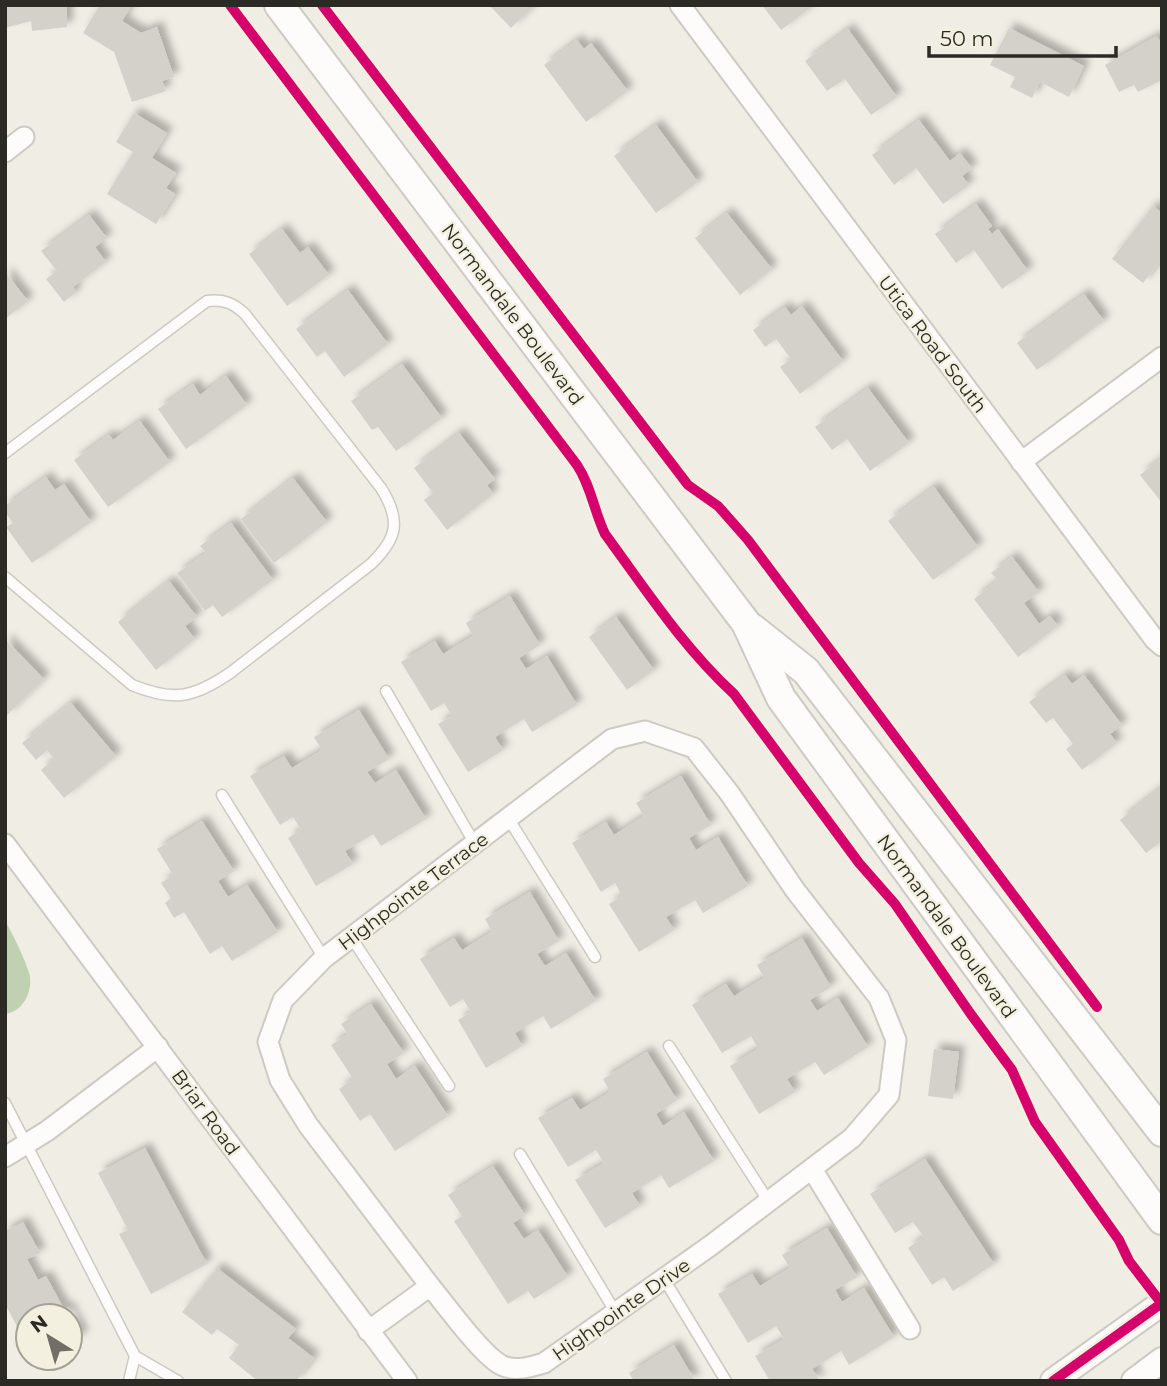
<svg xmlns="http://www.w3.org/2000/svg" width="1167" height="1386" font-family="Montserrat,sans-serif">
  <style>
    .water { fill: #c0d1b1 }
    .building { fill: #d4d1ca; filter: url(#shadow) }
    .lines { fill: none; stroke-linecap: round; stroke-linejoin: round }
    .service-casing { stroke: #cdcac3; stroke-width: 13 }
    .minor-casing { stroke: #cdcac3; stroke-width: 23 }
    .tertiary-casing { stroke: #cdcac3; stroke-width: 28 }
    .secondary-casing { stroke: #cdcac3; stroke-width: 32 }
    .service { stroke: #fdfcfb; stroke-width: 10 }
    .minor { stroke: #fdfcfb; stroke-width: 19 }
    .tertiary { stroke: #fdfcfb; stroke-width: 24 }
    .secondary { stroke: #fdfcfb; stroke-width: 28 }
    .cycleway-casing { stroke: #f4f0e0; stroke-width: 15 }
    .cycleway { stroke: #d6006c; stroke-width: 10 }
    .labels { text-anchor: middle; stroke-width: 5; stroke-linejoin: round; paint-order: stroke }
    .street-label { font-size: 19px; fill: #2c2a25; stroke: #f4f0e0 }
  </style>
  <defs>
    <filter id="shadow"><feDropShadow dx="6" dy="-6" stdDeviation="3.5" flood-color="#0004"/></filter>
  </defs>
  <rect width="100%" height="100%" fill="#f0ede4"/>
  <!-- water -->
  <path class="water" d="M5,921c6,9 24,46 25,56 2,17 -8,35 -25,37z"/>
  <!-- building -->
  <g class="building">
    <path d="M5,5h62v22l-35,4 -1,-10 -26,7z"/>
    <path d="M100,5h32l-10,16 19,12 16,-6 17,50 -12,4 4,10 -34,11 -18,-50 -31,-19z"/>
    <path d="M489,5h46l-24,23z"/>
    <path d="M762,5h44l3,4 -28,21z"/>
    <path d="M1009,28l75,38 -15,31 -29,-15 -8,16 -22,-11 5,-10 -25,-12z"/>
    <path d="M848,29l49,68 -26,18 -26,-36 -18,12 -22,-30z"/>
    <path d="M1157,36l5,9v35l-24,12 -4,-7 -15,7 -14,-27z"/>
    <path d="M577,40l7,9 7,-6 37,48 -42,31 -42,-57z"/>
    <path d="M134,113l33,20 -15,25 24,15 -10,15 9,6 -19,30 -49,-30 26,-42 -17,-10z"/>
    <path d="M919,120l31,41 10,-8 12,15 -10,8 7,9 -26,19 -27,-36 -22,17 -22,-30z"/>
    <path d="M656,125l42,57 -42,31 -42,-57z"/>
    <path d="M976,204l16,22 -4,3 4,5 6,-5 30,42 -26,18 -28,-39 -18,13 -21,-29z"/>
    <path d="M1153,206l9,7v46l-19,24 -31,-24z"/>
    <path d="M727,213l45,56 -32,26 -45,-57z"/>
    <path d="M89,215l18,23 -12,9 11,15 -33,25 3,5 -12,10 -18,-23 11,-8 -16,-20z"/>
    <path d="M282,229l18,24 8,-6 21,28 -42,31 -38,-52z"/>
    <path d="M5,272l23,29 -23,18z"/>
    <path d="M348,290l40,54 -44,33 -19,-26 -8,6 -21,-28z"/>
    <path d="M1084,294l20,27 -67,49 -20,-27z"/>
    <path d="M802,306l41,55 -43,33 -20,-27 11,-8 -15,-20 -11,8 -12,-17 32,-23 6,8z"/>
    <path d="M402,364l40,54 -46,33 -18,-24 -6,3 -21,-29z"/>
    <path d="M226,376l21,29 -61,44 -28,-40 35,-25 7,11z"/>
    <path d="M868,388l41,55 -39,28 -23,-32 -15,11 -17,-23z"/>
    <path d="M140,421l30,41 -62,45 -34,-47 35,-25 4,5z"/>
    <path d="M459,433l36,46 -8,6 6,9 -46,36 -23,-30 9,-7 -19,-25z"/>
    <path d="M1162,458v45l-22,-28z"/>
    <path d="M46,477l9,13 9,-6 27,38 -59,41 -26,-36 7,-4 -8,-11v-6z"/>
    <path d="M293,478l34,44 -53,41 -33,-44z"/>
    <path d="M934,487l44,60 -45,33 -45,-59z"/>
    <path d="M231,523l42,57 -51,37 -9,-12 -8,6 -28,-38 29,-20 -6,-7z"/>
    <path d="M1012,557l27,35 -15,11 15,21 11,-8 8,10 -40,31 -44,-58 24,-19 -7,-7z"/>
    <path d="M169,581l28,36 -12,9 10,13 -39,31 -38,-48z"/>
    <path d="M510,596l30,49 -21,13 7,11 21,-13 30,49 -45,27 -8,-13 -29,18 8,13 -35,22 -30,-48 14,-8 -8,-13 -13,8 -30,-49 34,-21 8,13 30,-18 -7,-13z"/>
    <path d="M616,617l38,53 -27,20 -38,-53z"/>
    <path d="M5,639l39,40 -39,38z"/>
    <path d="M1065,675l7,9 12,-9 38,50 -12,9 7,9 -35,27 -16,-21 7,-5 -20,-26 -7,5 -17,-21z"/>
    <path d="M71,703l45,53 -52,42 -23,-28 13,-11 -7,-9 -11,10 -14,-17z"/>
    <path d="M359,710l30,49 -22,13 8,11 21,-13 30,49 -45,27 -8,-12 -28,17 8,13 -37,22 -28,-48 13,-8 -8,-13 -13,8 -30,-49 34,-20 8,12 30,-18 -8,-13z"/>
    <path d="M681,776l30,49 -22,13 7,12 22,-13 30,49 -45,27 -8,-13 -29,17 8,13 -35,22 -30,-48 13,-8 -7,-13 -14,9 -29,-49 34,-21 8,13 30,-19 -8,-13z"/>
    <path d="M1162,787v54l-16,12 -26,-33z"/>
    <path d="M202,821l32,50 -16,10 10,16 19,-12 31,47 -46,29 -10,-15 -12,8 -26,-42 -10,6 -9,-15 6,-5 -10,-15 12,-8 -16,-26z"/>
    <path d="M530,892l29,49 -22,13 8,12 21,-13 30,48 -45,28 -8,-13 -28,17 7,13 -36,22 -28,-48 13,-8 -8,-13 -13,8 -30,-48 34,-21 8,12 30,-18 -7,-13z"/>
    <path d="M802,938l29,49 -21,13 7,11 21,-13 30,49 -44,28 -9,-13 -28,17 8,13 -36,22 -29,-48 28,-17 -7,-13 -29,17 -30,-48 34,-21 8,12 30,-18 -7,-13z"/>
    <path d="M371,1004l33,49 -17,11 9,15 19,-13 33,50 -53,35 -25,-37 -10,7 -21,-32 14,-10 -22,-34 17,-11 -7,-10z"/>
    <path d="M934,1049l25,3 -6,47 -25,-3z"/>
    <path d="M647,1052l30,48 -21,14 7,12 21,-14 30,49 -45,27 -8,-13 -29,18 8,13 -35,22 -30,-48 29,-17 -8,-13 -28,17 -30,-49 34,-20 8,12 30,-18 -7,-13z"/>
    <path d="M145,1148l62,116 -56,30 -32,-60 9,-4 -30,-57z"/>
    <path d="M925,1159l69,105 -41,27 -9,-14 -12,8 -24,-37 16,-11 -11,-15 -18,11 -25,-39z"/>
    <path d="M493,1166l32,49 -12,8 11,16 14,-9 30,47 -34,22 -6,-8 -20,13 -54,-83 8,-5 -14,-21z"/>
    <path d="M23,1222l17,31 -13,6 11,21 8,-4 18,33 4,-2 15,29 -13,7v-27h-42v31l-23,-43v-73z"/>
    <path d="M827,1228l30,49 -22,13 7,12 22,-14 30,49 -45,28 -8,-14 -29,18 8,12h-50l-15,-25 29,-17 -8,-13 -28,17 -30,-49 34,-20 8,12 30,-18 -8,-13z"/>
    <path d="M217,1268l79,61 -8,9 26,20 -18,23h-38l-29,-23 10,-13 -22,-16 -5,6 -30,-23z"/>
    <path d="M674,1345l21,36h-61l-5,-8z"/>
  </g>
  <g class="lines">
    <!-- service casing -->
    <g class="service-casing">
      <g id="service">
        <path d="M5,453l202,-152c17,-2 26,2 38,13l136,174c20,32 17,50 -10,76l-141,109c-37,25 -56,29 -98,12l-127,-108"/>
        <path d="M386,691l89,153"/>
        <path d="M222,795l102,163"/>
        <path d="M508,818l87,139"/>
        <path d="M351,937l98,149"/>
        <path d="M669,1046l100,156"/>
        <path d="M5,1103l130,253 43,25"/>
        <path d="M520,1154l96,159"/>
        <path d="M664,1279l62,102"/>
        <path d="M129,1381l6,-25"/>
      </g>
    </g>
    <!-- minor casing -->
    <g class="minor-casing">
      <g id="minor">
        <path d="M680,5l475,635 7,6"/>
        <path d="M5,152l19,-15"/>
        <path d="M1021,462l141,-105"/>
        <path d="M5,844l402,537"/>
        <path d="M5,1157l42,-26 111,-84"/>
        <path d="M812,1169l98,160"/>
        <path d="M368,1331l62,-45c16,19 51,68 71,79 13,7 30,2 43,-2l166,-117 142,-108 37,-43 7,-55 -17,-42 -84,-108 -65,-96 -36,-46 -49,-17 -33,8 -288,219 -41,42 -15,42 12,38 28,45 122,161"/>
      </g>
    </g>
    <!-- tertiary casing -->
    <g class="tertiary-casing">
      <g id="tertiary">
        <path d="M1053,1381l109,-78"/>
        <path d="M1134,1381l28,-21"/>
      </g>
    </g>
    <!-- secondary casing -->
    <g class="secondary-casing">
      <g id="secondary">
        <path d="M279,5l467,618 35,75 381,522"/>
        <path d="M752,628l54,43 356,461"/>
      </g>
    </g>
    <!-- service -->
    <use href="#service" class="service"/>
    <!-- minor -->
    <use href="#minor" class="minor"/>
    <!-- tertiary -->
    <use href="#tertiary" class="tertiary"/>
    <!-- secondary -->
    <use href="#secondary" class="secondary"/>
    <!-- cycleway casing -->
    <g class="cycleway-casing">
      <g id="cycleway">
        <path d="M230,5l347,460c14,21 17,46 28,69 41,56 78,113 129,160l125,169 36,41 75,109 42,57 23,52 84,118 10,21 33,43"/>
        <path d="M322,5l366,480 30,21 30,34 349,467"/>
        <path d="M1053,1381l109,-78"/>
      </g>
    </g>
    <!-- cycleway -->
    <use href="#cycleway" class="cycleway"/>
  </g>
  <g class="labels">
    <!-- street labels -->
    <g class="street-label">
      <text transform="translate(513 314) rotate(53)" y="7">Normandale Boulevard</text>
      <text transform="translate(933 344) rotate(53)" y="7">Utica Road South</text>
      <text transform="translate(413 891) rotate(-37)" y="7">Highpointe Terrace</text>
      <text transform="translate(947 926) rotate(54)" y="7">Normandale Boulevard</text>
      <text transform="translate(206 1112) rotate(54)" y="7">Briar Road</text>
      <text transform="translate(621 1309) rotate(-35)" y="7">Highpointe Drive</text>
    </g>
  </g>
  <!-- border -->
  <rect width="1167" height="1386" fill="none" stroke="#2c2a25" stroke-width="14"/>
  <!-- north arrow -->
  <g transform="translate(49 1337) rotate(323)"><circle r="33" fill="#f4f0e0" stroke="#a4a195" stroke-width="2"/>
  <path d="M0-5L12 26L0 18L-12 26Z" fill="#716e68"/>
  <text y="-10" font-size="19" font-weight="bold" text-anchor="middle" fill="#2c2a25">N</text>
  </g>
  <!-- scale -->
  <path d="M929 46v10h187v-10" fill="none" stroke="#2c2a25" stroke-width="3.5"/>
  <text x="940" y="46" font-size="21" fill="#2c2a25" stroke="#f4f0e0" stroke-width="5" paint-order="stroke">50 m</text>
</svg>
